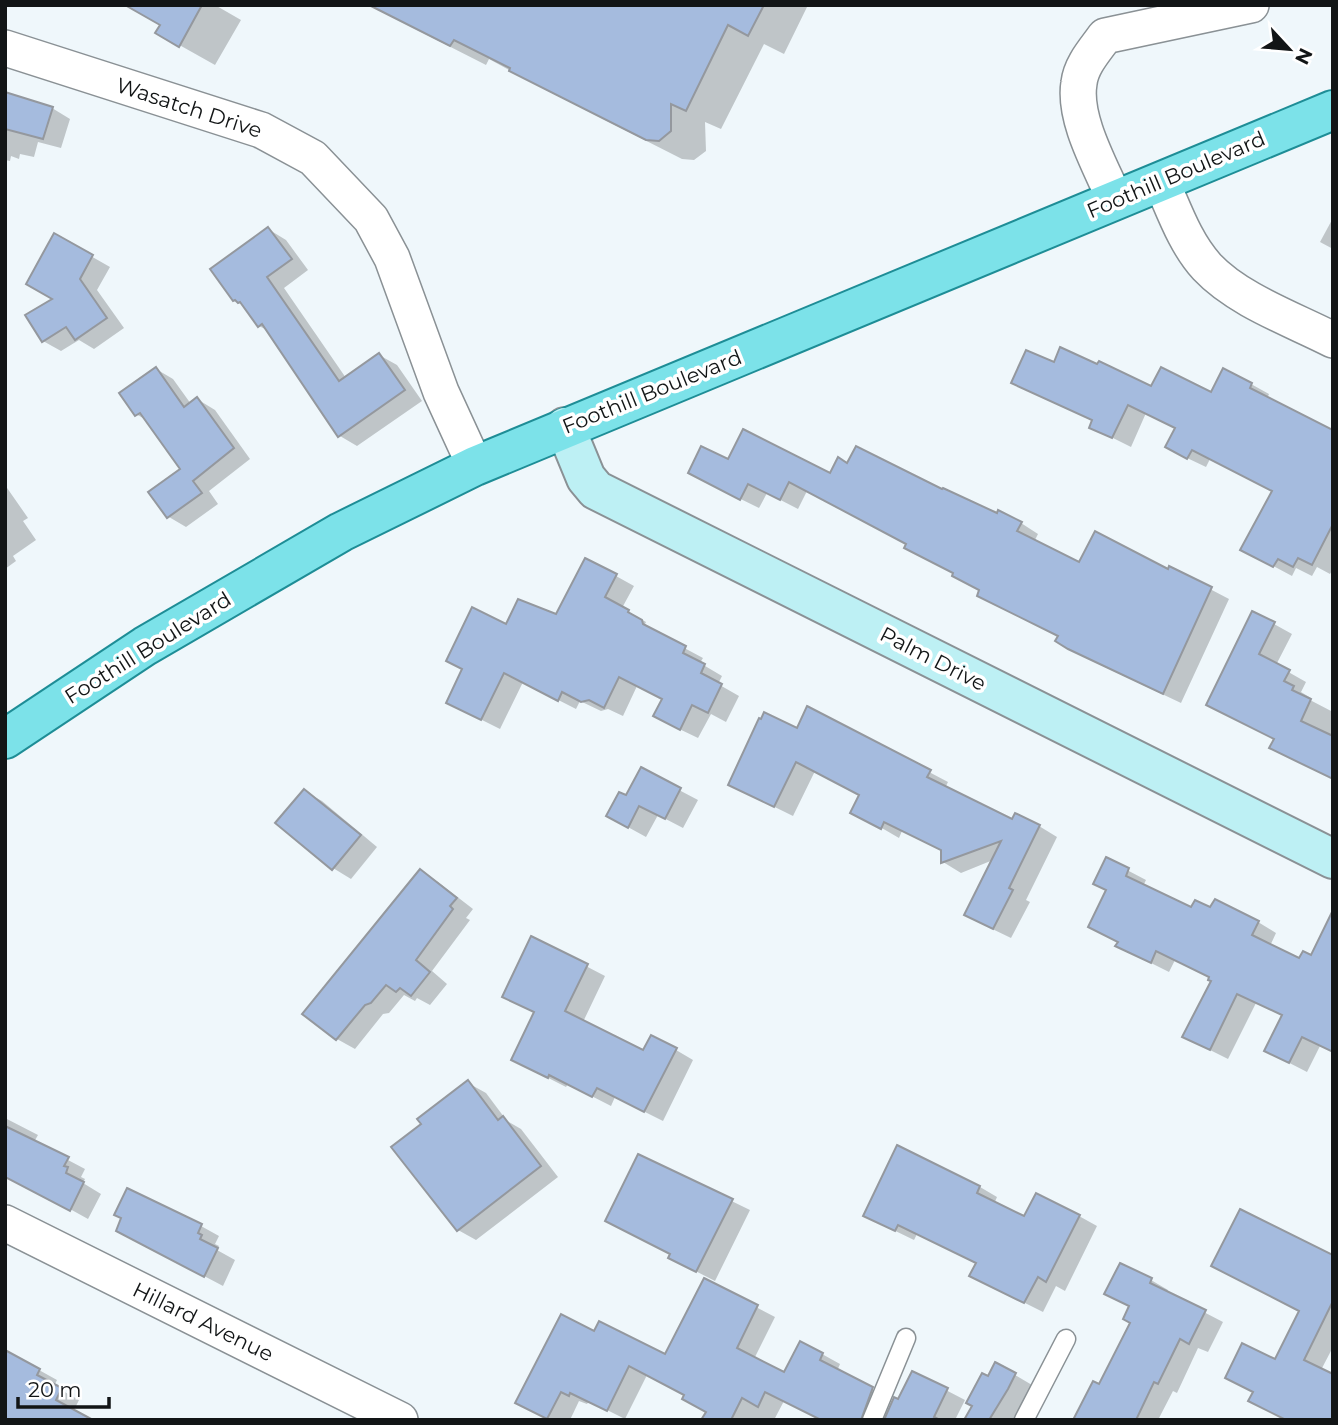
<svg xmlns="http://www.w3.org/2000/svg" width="1338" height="1425" font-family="Montserrat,sans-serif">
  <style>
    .shadow { fill: #0003 }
    .building { fill: #a5bbde; stroke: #94989e; stroke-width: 2 }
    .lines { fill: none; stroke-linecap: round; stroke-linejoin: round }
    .lane-casing { stroke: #8a9195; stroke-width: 21 }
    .street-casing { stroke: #8a9195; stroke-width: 38 }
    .secondary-casing { stroke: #8a9195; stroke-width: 42 }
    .primary-casing { stroke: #1e8d96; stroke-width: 42 }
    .lane { stroke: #fff; stroke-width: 18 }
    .street { stroke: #fff; stroke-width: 35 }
    .secondary { stroke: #bdf0f4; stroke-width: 38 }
    .primary { stroke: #7ce2e9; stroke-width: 38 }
    .labels { text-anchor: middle; stroke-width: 7; stroke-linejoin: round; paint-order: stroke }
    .street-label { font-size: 21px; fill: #121516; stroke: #fff }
  </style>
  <rect width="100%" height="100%" fill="#eff7fb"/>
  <!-- shadow -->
  <g class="shadow">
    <path d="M139,5h76l26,15 -26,45 -57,-32 4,-9z"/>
    <path d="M368,5h440l-24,49 -20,-10 -43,85 -16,-7 1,29 -12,9 -12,-1 -136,-69 -57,-31 -3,6z"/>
    <path d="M5,93l47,15 18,11 -9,29 -23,-6 -4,15 -14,-3 -1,5 -8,-3 -1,5 -5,-1z"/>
    <path d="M1333,218v31l-13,-7z"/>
    <path d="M268,229l18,11 22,30 -24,18 62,90 33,-23 18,10 25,36 -65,45 -17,-10 -71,-105 -10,-5 -14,-20 -11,-6z"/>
    <path d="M54,235l56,32 -13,23 27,38 -30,21 -15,-9 -18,11 -18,-10 12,-42z"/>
    <path d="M1054,365l98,23 60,6 39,-10 18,10 -2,5 66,33v137l-3,5 -13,-7 -5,9 -16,-8 -4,8 -32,-17 14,-67 -64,-33 -4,8 -21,-10 -9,-29 -30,-15 -15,34 -40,-20 3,-6 -63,-29z"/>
    <path d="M156,369l17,10 18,25 6,-5 18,11 35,49 -41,32 9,13 -32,23 -17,-10 -19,-24 33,-24 -35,-48 -12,-7z"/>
    <path d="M728,462l103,13 17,-10 95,27 78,31 17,11 -4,8 46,22 88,7 2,-3 59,31 -48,104 -93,-44 -19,-11 -9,-11 -153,-93 -100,-53 -9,18 -31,-16 -8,15 -51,-25z"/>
    <path d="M5,485l23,33 -5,3 13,19 -23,16 3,5 -11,8z"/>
    <path d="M616,576l18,10 -12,22 24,14 -1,2 15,11 43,23 -3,5 22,13 -4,8 21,12 -13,26 -15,-8 -13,24 -25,-12 -9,-26 -27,-14 -14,30 -15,-7 -7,2 -21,-10 -4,8 -53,-27 -23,47 -34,-17 41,-86 49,-9z"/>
    <path d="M1274,624l18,10 -16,31 30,17 -5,10 10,6 -1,2 23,12v66l-57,-39 -50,-25z"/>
    <path d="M808,708l140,74 -3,6 68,33 26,5 18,11 -31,63 4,2 -19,36 -27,-13 9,-65 -32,13 -18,-11v-12l-41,-19 -3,7 -31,-18 -7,-25 -46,-24 -22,45 -45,-22 50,-64z"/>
    <path d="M641,770l57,30 -15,28 -25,-13 -12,22 -20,-11 1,-28z"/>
    <path d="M304,791l18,10 55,46 -26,32 -18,-11 -55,-45z"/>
    <path d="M1106,859l40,21 -3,6 49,24h19l5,-9 42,21 18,11 -6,13 30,15 12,-3 21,-20v114l-13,-6 -13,26 -41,-21 17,-35 -27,-13 -28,56 -26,-13 11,-65 -2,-4 -36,-17 -6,12 -34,-17 -16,-13 -11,-51z"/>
    <path d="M421,871l17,11 35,27 -7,9 4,2 -38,51 15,13 -17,21 -13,-7 -2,3 -11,-6 -15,18 -6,1 -28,35 -18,-10 -32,-26z"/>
    <path d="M532,938l73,38 -22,46 61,31 32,-3 17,10 -30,61 -48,-24 -4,9 -43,-22 -2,3 -53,-27 23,-47 -14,-7z"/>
    <path d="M468,1083l18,10 21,28 14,8 37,48 -82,63 -18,-10 -35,-106z"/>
    <path d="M5,1118l33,17 -4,7 51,27 -4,8 4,2 -2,4 18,11 -13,25 -83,-46z"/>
    <path d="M898,1147l82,40 17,10 -3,7 31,14 54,-2 18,10 -32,65 -9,-5 -13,26 -54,-27 -12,-21 -60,-30 -3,6 -31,-15z"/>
    <path d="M639,1156l111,54 -35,71 -45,-23 2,-4z"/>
    <path d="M123,1218l78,8 18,10 -4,8 4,2 -2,4 18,10 -12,26 -51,-27z"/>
    <path d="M1333,1259v88l-12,23 -45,-8z"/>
    <path d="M704,1280l71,37 -21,42 31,16 37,-21 18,10 -3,7 53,28 -8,21h-60l-38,-19 -10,19h-61l-5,-8 -22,-17 -39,-20 -22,44 -36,-18 -2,3 -8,-3 -9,19h-20l-15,-8 60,-78 70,23z"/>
    <path d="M1151,1280l17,10 -1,3 56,29 -15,30 -10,-4 -21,45 -4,-2 -15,29h-83l25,-34 32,-64 -1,-15 -24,-13z"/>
    <path d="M39,1370l18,10 -3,6 25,14 -6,12 -68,8z"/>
    <path d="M913,1373l52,27 -10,20h-69l13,-19z"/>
    <path d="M1015,1375l17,10 -19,35h-47z"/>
  </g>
  <!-- building -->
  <g class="building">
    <path d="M125,5h77l-23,42 -24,-14 5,-8z"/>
    <path d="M369,5h395l-16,31 -20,-11 -42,86 -15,-7v27l-12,10 -13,-1 -137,-69 1,-3 -56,-28 -4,6z"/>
    <path d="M5,92l48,15 -10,32 -38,-10z"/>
    <path d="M268,227l24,32 -25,18 72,104 40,-28 26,37 -67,47 -76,-113 -4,3 -18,-25 -2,1 -3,-3 -2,1 -23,-32z"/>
    <path d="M54,233l39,22 -13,24 27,39 -32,22 -9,-13 -24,15 -17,-27 27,-16 -26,-15z"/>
    <path d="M1060,347l37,17 2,-3 52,25 10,-19 50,25 12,-24 29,15 -2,5 83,42v94l-21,41 -14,-7 -5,9 -15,-8 -5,8 -33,-17 32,-59 -80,-41 -5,9 -22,-12 10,-19 -47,-23 -16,33 -23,-10 3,-8 -81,-37 15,-33 28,12z"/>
    <path d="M156,367l28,40 13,-10 37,51 -41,33 9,12 -35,25 -19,-26 32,-23 -40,-56 -5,3 -16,-23z"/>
    <path d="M743,429l87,44 8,-16 9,6 9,-17 86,43 1,-1 54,25 1,-3 24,12 -5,9 62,31 16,-31 73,38 1,-3 43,21 -49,107 -95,-45 -13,-8 3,-5 -81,-40 2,-6 -27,-14 1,-3 -49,-25 2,-4 -117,-62 -9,18 -32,-16 -8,16 -52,-27 13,-27 27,13z"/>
    <path d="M585,558l32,16 -12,23 24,13 -1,2 14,8 1,4 43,22 -3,7 22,11 -4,9 21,11 -14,29 -16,-8 -12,25 -27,-14 9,-17 -43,-22 -15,31 -15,-8 -8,2 -19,-10 -4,9 -54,-28 -23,47 -35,-17 16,-34 -16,-8 26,-54 34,17 12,-25 38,15z"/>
    <path d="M1252,611l23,11 -16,32 31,16 -6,11 10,5 -2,4 19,9 -10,22 32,15v43l-64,-31 5,-9 -68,-34z"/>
    <path d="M807,706l124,64 -4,7 85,42 3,-6 25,12 -31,63 4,2 -20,39 -29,-14 37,-74 -60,22v-13l-57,-28 -3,7 -31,-16 9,-18 -63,-33 -22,45 -46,-22 31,-67 2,1 3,-7 33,16z"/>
    <path d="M641,767l40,21 -16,31 -26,-13 -11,22 -22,-12 13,-24 7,3z"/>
    <path d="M304,789l57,46 -29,35 -57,-47z"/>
    <path d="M1106,857l23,11 -3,8 65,31 4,-7 15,7 5,-8 44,22 -7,14 47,23 4,-7 8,4 22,-45v142l-31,-15 -13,26 -25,-12 18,-36 -45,-21 -27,56 -28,-13 29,-56 -3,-1 1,-3 -53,-26 -5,12 -36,-17 3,-4 -30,-15 18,-37 -13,-6z"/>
    <path d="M420,869l37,29 -7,8 3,3 -37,51 14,12 -19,24 -11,-8 -4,4 -10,-7 -15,18 -6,2 -29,35 -34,-26z"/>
    <path d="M531,936l57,28 -23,47 78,39 8,-15 26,13 -33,64 -47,-24 -5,9 -43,-22 -1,3 -37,-18 23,-48 -32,-15z"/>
    <path d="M468,1080l30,40 5,-4 38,50 -84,65 -66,-84 30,-23 -4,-5z"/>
    <path d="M5,1126l64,31 -5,9 4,1 -2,6 18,9 -14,29 -65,-34z"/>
    <path d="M897,1145l83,41 -3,7 47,23 12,-23 44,22 -34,67 -8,-5 -14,26 -55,-27 7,-13 -78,-38 -3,6 -32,-15z"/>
    <path d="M638,1154l95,45 -37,73 -28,-14 2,-4 -65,-33z"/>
    <path d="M127,1188l75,36 -4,9 4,2 -2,4 18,9 -14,29 -88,-46 5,-13 -7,-3z"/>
    <path d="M1240,1209l93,46v46l-29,59 29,14v46h-47l-38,-19 5,-9 -28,-14 17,-35 33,16 24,-48 -88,-45z"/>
    <path d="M1120,1263l32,15 -2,5 56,27 -17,34 -9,-5 -22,45 -4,-2 -18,38h-63l20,-39 6,3 31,-61 -7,-4 6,-13 -25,-12z"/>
    <path d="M704,1278l54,27 -21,43 47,24 16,-31 23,12 -3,7 53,27 -12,33h-40l-56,-28 -7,15 -16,-9 -11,22h-30l5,-8 -24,-13 2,-4 -55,-29 -22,45 -37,-18 -1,3 -8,-4 -14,27 -32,-16 46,-89 33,17 5,-10 66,33z"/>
    <path d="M5,1350l35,19 -3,6 25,13 -6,12 37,20h-88z"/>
    <path d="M995,1362l21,11 -8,16 -19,31h-25l8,-14 -6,-3 16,-30 6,3z"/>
    <path d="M912,1371l36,17 -14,29 6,3h-56l10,-23 4,2z"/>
  </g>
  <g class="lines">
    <!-- lane casing -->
    <g class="lane-casing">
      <g id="lane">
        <path d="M872,1420l34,-82"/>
        <path d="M1024,1420l42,-81"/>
      </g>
    </g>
    <!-- street casing -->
    <g class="street-casing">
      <g id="street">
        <path d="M5,48l256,82 52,28 58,61 21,39 49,134 34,74"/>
        <path d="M1161,181c13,29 24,62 46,86 31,33 85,52 126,73"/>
        <path d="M1115,200c-14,-33 -42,-81 -36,-117 2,-18 16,-33 26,-47l146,-31"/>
        <path d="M5,1223l395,197"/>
      </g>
    </g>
    <!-- secondary casing -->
    <g class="secondary-casing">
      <path id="secondary" d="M565,427l21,51 10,12 737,369"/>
    </g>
    <!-- primary casing -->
    <g class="primary-casing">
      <path id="primary" d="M5,739l140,-93 196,-114 134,-66 858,-356"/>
    </g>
    <!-- lane -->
    <use href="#lane" class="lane"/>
    <!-- street -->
    <use href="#street" class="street"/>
    <!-- secondary -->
    <use href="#secondary" class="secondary"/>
    <!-- primary -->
    <use href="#primary" class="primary"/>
  </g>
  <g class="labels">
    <!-- street labels -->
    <g class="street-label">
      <text transform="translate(189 108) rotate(18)" y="7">Wasatch Drive</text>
      <text transform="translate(1176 175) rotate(-23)" y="7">Foothill Boulevard</text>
      <text transform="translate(652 392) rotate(-22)" y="7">Foothill Boulevard</text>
      <text transform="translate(148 648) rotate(-32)" y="7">Foothill Boulevard</text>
      <text transform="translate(933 659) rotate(27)" y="7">Palm Drive</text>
      <text transform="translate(203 1322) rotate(26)" y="7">Hillard Avenue</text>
    </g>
  </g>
  <!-- border -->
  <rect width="1338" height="1425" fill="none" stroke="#121516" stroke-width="14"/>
  <!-- north arrow -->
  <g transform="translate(1289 49) rotate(116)" stroke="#ffffff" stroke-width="5" paint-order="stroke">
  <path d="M0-5L12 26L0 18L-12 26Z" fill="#121516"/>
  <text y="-10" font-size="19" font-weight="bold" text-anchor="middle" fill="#121516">N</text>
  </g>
  <!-- scale -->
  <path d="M18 1397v10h91v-10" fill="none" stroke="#121516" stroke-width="3.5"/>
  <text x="28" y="1397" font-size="21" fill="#121516" stroke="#ffffff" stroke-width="5" paint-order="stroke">20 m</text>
</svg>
